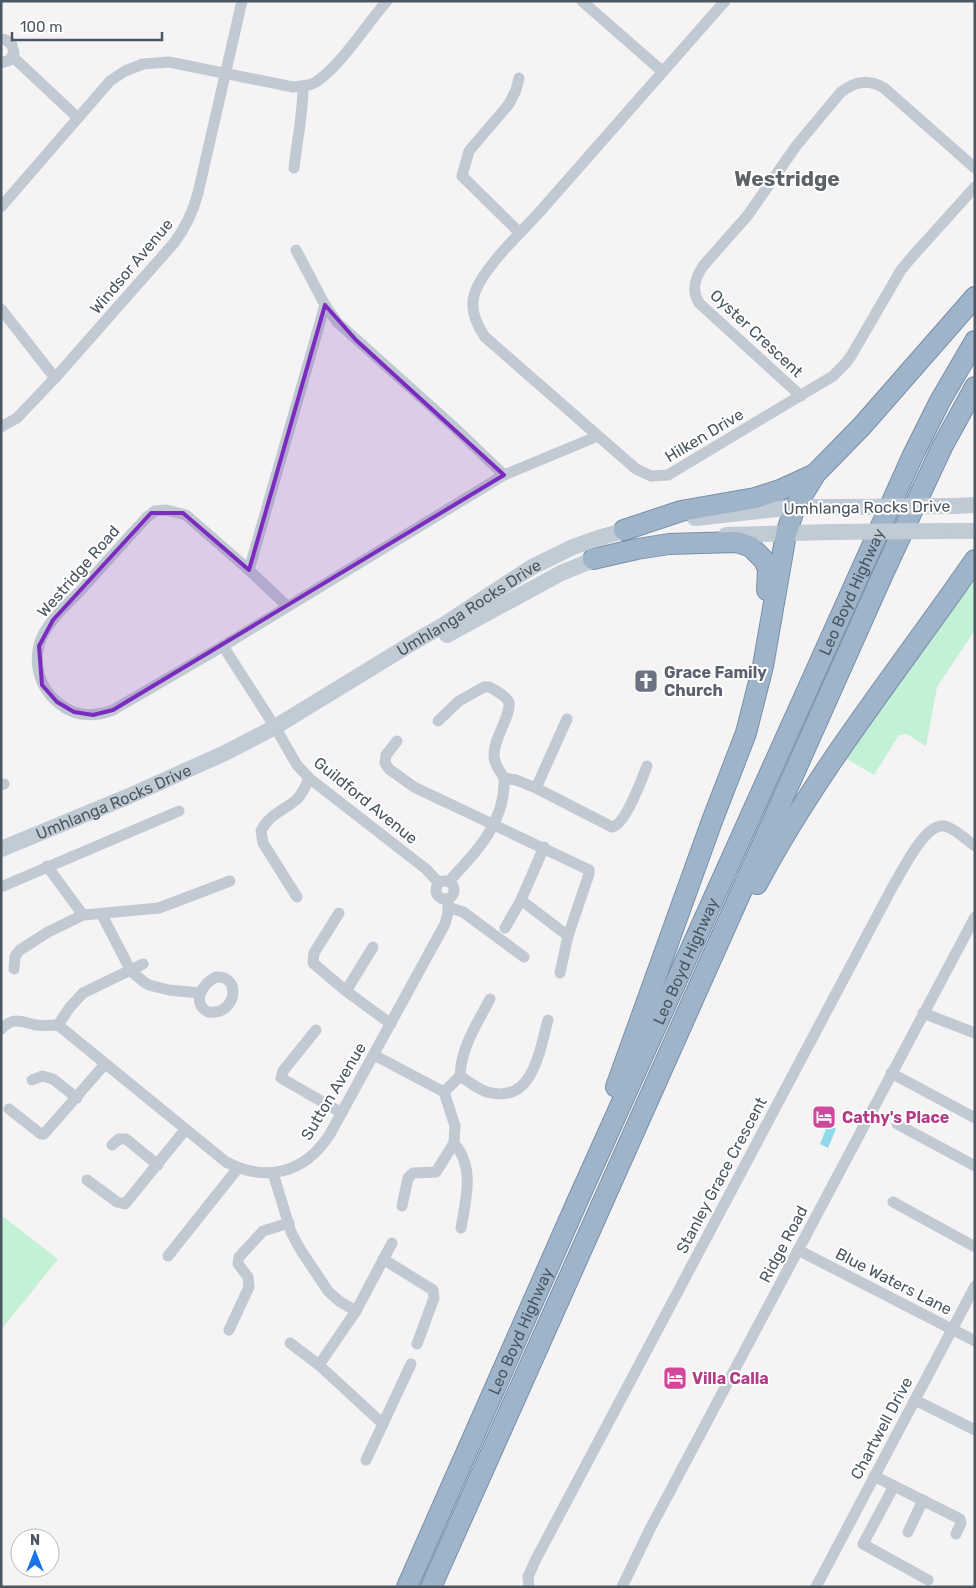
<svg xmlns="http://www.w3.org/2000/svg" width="976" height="1588" font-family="Rubik,sans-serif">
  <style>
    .green { fill: #c3f1d5 }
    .water { fill: #90daee }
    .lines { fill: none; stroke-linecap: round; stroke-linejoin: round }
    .trunk-casing { stroke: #7690ad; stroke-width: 22 }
    .minor { stroke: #c1cad2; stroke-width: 11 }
    .secondary { stroke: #c1cbd6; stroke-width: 16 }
    .trunk { stroke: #9fb4c9; stroke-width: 20 }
    .secondary-bridge { stroke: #c1cbd6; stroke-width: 16 }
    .marked { fill: #7b2cbf; fill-opacity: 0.2; stroke: #7b2cbf; stroke-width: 4; stroke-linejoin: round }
    .labels { text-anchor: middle; stroke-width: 4; stroke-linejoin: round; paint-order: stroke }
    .street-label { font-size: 16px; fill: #4a5661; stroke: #fff }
    .worship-label { font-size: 16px; font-weight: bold; fill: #5b616d; stroke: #fff; text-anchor: start }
    .hotel-label { font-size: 16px; font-weight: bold; fill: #b23c85; stroke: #fff; text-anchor: start }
    .district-label { font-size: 21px; font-weight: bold; fill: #5f6368; stroke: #fff }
  </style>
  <rect width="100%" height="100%" fill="#f5f3f3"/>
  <!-- green -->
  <g class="green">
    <path d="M975,581v49l-38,57 -11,59 -19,-12 -8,1 -25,40 -27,-16 104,-151z"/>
    <path d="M1,1215l57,44 -57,71z"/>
  </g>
  <!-- water -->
  <path class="water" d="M828,1124l8,5 -8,19 -8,-4z"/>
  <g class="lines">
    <!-- trunk casing -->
    <g class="trunk-casing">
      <g id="trunk">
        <path d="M624,530l57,-19 74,-13 25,-8 35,-16"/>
        <path d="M593,559l44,-10 32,-5 68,-2 14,5 13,13 4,9 -1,21"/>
        <path d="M757,884c61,-115 144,-217 218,-324"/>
        <path d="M616,1087l96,-266 34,-88 17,-67 23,-132 9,-27 21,-34 46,-47 113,-129"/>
        <path id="s2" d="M407,1587l170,-385 336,-747 27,-54 35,-60"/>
        <path d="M431,1587l451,-1011 60,-129 33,-60"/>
      </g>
    </g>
    <!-- minor -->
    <g class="minor">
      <path d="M582,1l81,71"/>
      <path d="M725,1c-61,69 -120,137 -181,206 -19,22 -59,58 -69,85 -6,16 1,32 10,45l151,132 15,7 17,-1 165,-99 11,-11 7,-9 50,-86 10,-12 64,-71"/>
      <path d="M1,39l5,1 6,5 2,8 -4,7 -9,3"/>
      <path d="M13,57l65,61"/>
      <path d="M519,78l-3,12 -7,14 -40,47 -7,25 58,57"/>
      <path d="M294,168c3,-27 9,-54 9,-82"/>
      <path d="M1,207l109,-126 15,-10 18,-7 26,-2 124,25c7,-1 13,-1 19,-3 24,-11 56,-62 75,-83"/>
      <path d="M296,250l29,55 12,17 117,105 50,48"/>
      <path d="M1,309l54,69"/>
      <path d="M801,396l-102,-93c-8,-13 -4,-25 4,-37l45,-51 48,-69 45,-54c15,-11 27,-13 43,-4l91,80"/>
      <path d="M1,427l16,-9 38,-40 119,-135c12,-16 19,-31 24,-50l44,-192"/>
      <path d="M249,570l76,-265"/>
      <path d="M287,606l-38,-36 -63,-55 -20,-5 -11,1 -8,6c-21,23 -43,47 -64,71 -15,16 -38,35 -44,57 -5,21 1,42 17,56 16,15 36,17 57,9l110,-64 281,-171 94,-39"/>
      <path d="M223,646l52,81 22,38 12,13 117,91 13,14"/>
      <path d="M438,721l21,-20 25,-14c5,-1 9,2 14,5 4,3 10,6 11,11 2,13 -16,36 -15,53 0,8 6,15 10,22l12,2 20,8 76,39c13,-2 30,-48 35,-61"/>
      <path d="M397,741l-11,14 -1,8 4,6 25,18 175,83v4l-21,62 -8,37"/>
      <path d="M1,785l3,-1"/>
      <path d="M536,788l31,-69"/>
      <path d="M47,866l36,49"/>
      <circle cx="445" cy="890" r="9"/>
      <path d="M449,881c28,-29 57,-60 55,-103"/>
      <path d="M1,887l178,-76"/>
      <path d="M297,897l-34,-54 -2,-12c7,-16 24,-21 36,-32 6,-6 9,-13 12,-21"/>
      <path d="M521,900l47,36"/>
      <path d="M448,907l15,5 61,45"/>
      <path d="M339,913l-25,40 -1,10 33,28 45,33"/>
      <path d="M102,915l29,56 13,11 5,3 20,5 31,3"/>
      <path d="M505,928l16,-28 23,-53"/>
      <path d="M14,969l1,-13 5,-6 28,-18 35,-17 76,-7 71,-27"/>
      <path d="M216,977c26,-2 21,39 -8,35 -17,-9 -6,-28 8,-35z"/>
      <path d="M346,991l27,-44"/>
      <path d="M923,1013l52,20"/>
      <path d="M58,1025l168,137c41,21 79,11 104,-28l115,-210 3,-11v-14"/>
      <path d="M58,1025l12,-18 13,-14 60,-29"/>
      <path d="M1,1029c13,-13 20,-7 35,-4 7,1 15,0 22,0"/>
      <path d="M316,1030l-33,41 -2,7 61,35"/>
      <path d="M374,1055l70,37 11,34 -1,17 -18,29 -23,1 -5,5 -6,28"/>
      <path d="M891,1073l84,45"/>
      <path d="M460,1076c8,5 17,13 27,16 46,13 52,-40 61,-72"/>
      <path d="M32,1080l10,-4 11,3 24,19"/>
      <path d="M444,1092l16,-16c1,-29 17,-52 30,-77"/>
      <path d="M9,1109l32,25h3l61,-70"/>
      <path d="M897,1124l78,42"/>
      <path d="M454,1143c21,24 12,56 7,85"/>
      <path d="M112,1145l7,-6h7l32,26"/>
      <path d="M273,1173l18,59 9,17 28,42 11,10 17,10"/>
      <path d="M87,1180l30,22 8,2 60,-74"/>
      <path d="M893,1202l82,45"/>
      <path d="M798,1250l177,91"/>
      <path d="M168,1256l70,-88"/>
      <path d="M383,1259l50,31 1,8 -17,46"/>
      <path d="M229,1330l20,-43 -1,-10 -10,-13 1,-7 24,-26 26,-8"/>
      <path d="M290,1343l29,22 64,59"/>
      <path d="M319,1365l37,-54 36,-68"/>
      <path d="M915,1400l60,30"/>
      <path d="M366,1460l45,-96"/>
      <path d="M874,1476l86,43 1,4 -5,11"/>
      <path d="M894,1486l-31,58 65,36"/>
      <path d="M908,1532l15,-32"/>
      <path d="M529,1587l-1,-10 7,-16 358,-675c9,-14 32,-64 52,-60 11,3 21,14 30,20"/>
      <path d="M622,1587l28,-58 325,-612"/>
      <path d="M816,1587l159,-301"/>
    </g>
    <!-- secondary -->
    <g class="secondary">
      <path d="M953,506l22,-1"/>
      <path d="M695,518l100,-11h50"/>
      <path d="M940,531h35"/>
      <path d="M726,535l106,-3"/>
      <path d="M447,635l114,-62 42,-17"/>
      <path id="s1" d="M1,849l126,-52 98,-44 50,-26 144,-88 23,-13 90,-59 41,-20 25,-9 36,-10"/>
    </g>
    <!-- trunk -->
    <use href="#trunk" class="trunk"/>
    <!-- secondary-bridge -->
    <g class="secondary-bridge">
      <path d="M845,507l108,-1"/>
      <path d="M832,532l108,-1"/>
    </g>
  </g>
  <!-- marked area -->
  <path class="marked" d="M325,305l31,35 148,135 -391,235 -20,5 -19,-3 -17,-10 -15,-17 -3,-39 14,-26 98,-107h32l66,57z"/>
  <!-- icons -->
  <defs>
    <g id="church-square" transform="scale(1.25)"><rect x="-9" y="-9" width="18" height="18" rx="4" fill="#6b7280" stroke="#fff"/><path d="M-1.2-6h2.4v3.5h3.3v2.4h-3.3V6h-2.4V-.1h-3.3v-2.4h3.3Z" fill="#fff"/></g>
    <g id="hotel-square" transform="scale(1.25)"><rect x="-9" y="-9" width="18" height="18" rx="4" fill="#d1479c" stroke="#fff"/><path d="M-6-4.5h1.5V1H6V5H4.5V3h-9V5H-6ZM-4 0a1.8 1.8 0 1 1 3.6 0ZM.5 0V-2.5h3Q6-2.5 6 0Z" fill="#fff"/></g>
  </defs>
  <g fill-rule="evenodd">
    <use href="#church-square" x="646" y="681"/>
    <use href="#hotel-square" x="824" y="1117"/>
    <use href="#hotel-square" x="675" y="1378"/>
  </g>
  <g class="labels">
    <!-- street labels -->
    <g class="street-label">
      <text transform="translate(131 266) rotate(-50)" y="6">Windsor Avenue</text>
      <text transform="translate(757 333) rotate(43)" y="6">Oyster Crescent</text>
      <text transform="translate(704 435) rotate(-31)" y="6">Hilken Drive</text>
      <text transform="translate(867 507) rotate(-1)" y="6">Umhlanga Rocks Drive</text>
      <text transform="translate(78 571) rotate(-49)" y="6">Westridge Road</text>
      <text dy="6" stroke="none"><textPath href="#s2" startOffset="1090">Leo Boyd Highway</textPath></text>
      <text dy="6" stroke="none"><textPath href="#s1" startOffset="528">Umhlanga Rocks Drive</textPath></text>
      <text transform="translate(366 800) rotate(39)" y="6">Guildford Avenue</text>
      <text dy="6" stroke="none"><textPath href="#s1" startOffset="122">Umhlanga Rocks Drive</textPath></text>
      <text dy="6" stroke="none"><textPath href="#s2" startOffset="685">Leo Boyd Highway</textPath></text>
      <text transform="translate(333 1091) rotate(-59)" y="6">Sutton Avenue</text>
      <text transform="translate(721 1175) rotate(-62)" y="6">Stanley Grace Crescent</text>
      <text transform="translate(783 1244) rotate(-62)" y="6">Ridge Road</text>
      <text transform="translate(894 1281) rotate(27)" y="6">Blue Waters Lane</text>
      <text dy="6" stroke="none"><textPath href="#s2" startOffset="280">Leo Boyd Highway</textPath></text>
      <text transform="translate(881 1428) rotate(-62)" y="6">Chartwell Drive</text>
    </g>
    <!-- worship labels -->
    <g class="worship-label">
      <text x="664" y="678">Grace Family<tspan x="664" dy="18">Church</tspan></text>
    </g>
    <!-- hotel labels -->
    <g class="hotel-label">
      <text x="842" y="1123">Cathy's Place</text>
      <text x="692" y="1384">Villa Calla</text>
    </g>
    <!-- district labels -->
    <g class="district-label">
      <text x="787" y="186">Westridge</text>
    </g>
  </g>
  <!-- border -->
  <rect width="976" height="1588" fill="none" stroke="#4a5661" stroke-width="5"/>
  <!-- north arrow -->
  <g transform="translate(35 1553)"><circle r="24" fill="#ffffff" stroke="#b7bbc0"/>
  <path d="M0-4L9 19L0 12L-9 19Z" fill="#1a73e8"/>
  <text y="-8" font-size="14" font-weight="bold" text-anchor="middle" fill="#4a5661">N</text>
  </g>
  <!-- scale -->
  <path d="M12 32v8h150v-8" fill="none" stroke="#4a5661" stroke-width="2.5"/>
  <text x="20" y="32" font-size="15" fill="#4a5661" stroke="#ffffff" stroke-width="4" paint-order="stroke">100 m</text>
</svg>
